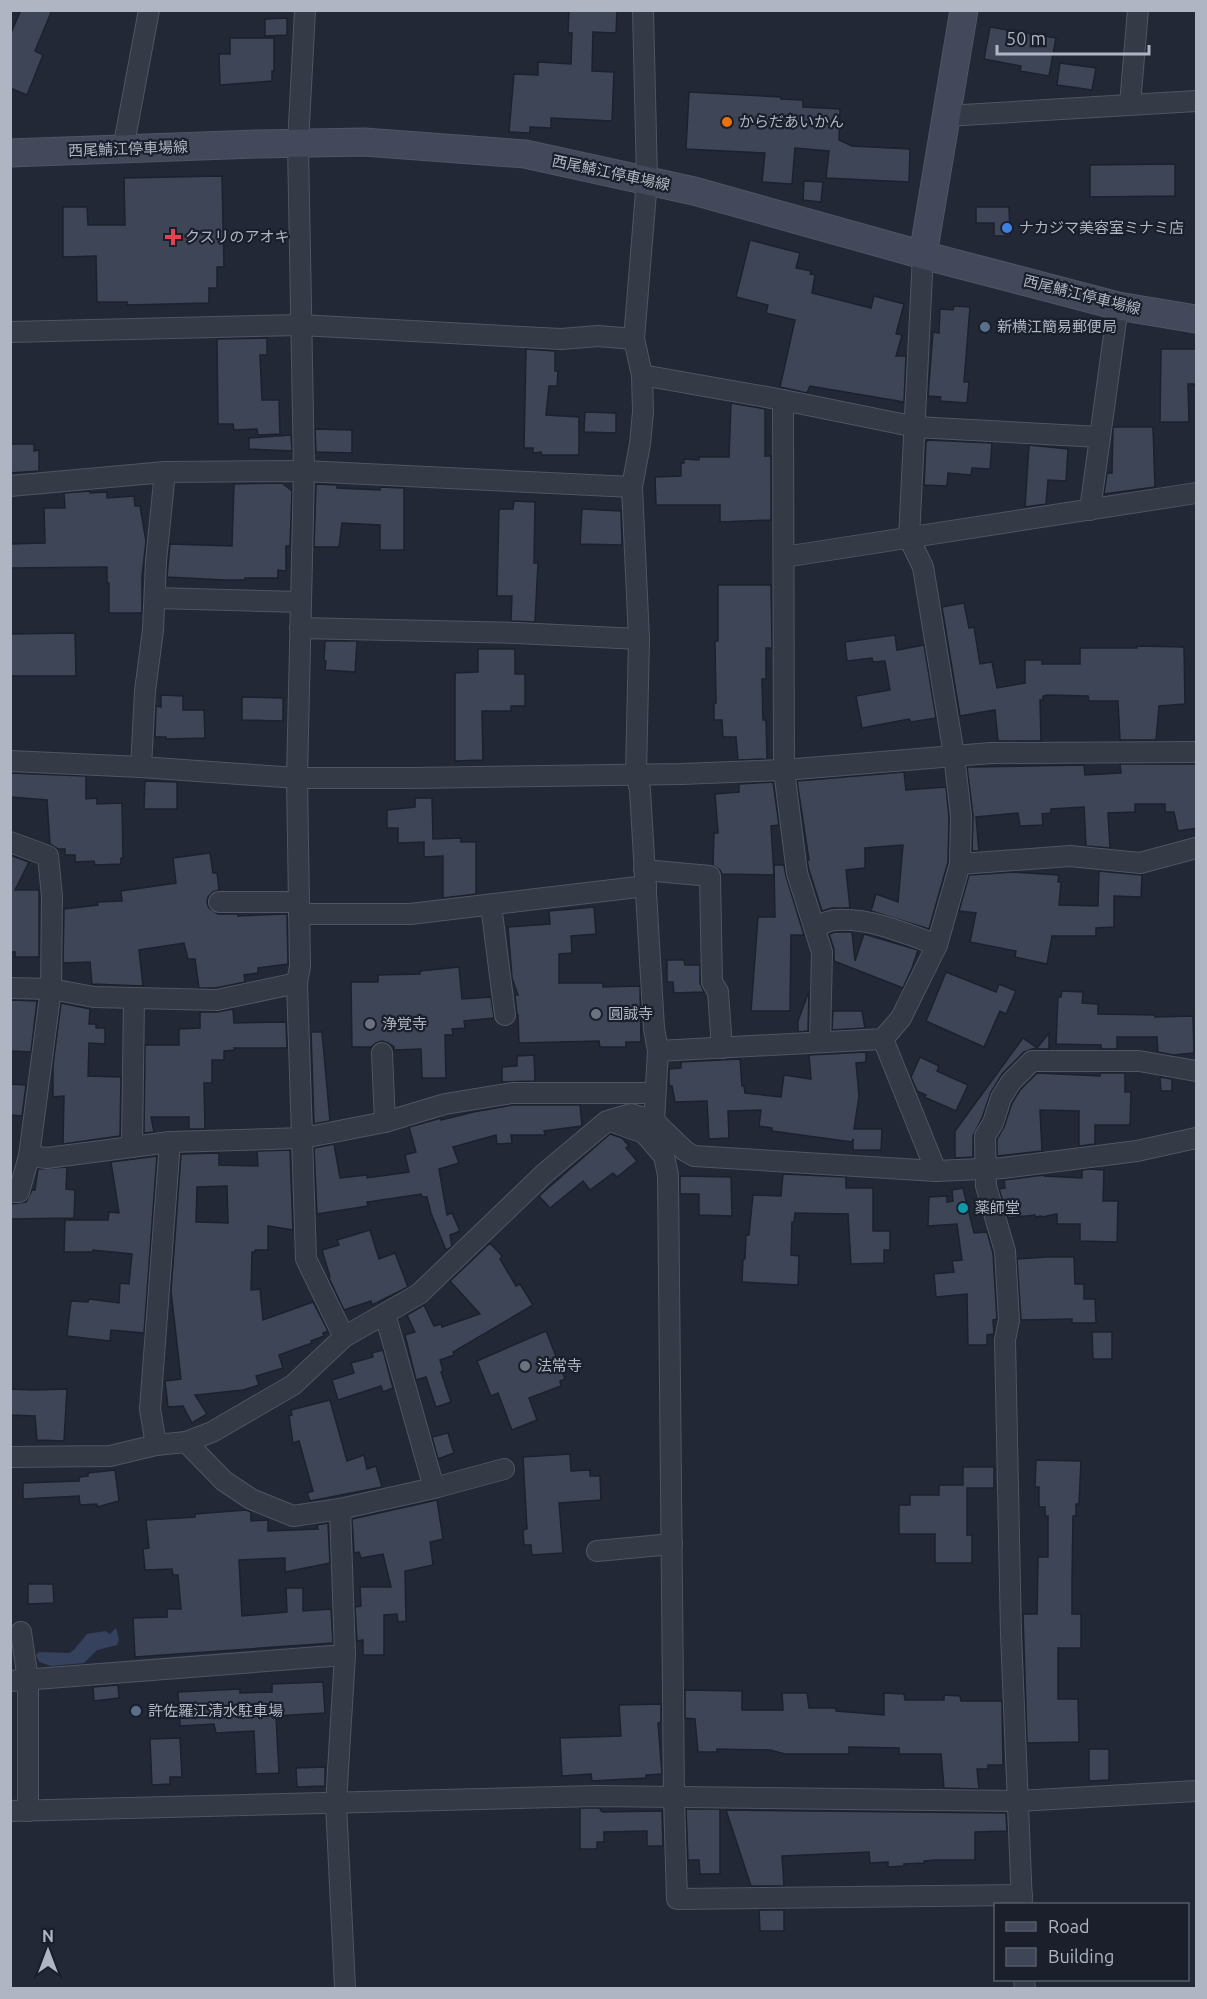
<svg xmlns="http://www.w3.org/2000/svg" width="1207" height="1999" font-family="Ubuntu,'Noto Sans JP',sans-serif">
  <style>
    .water { fill: #36415d }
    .building { fill: #3e4556; stroke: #1c212d; stroke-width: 1.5; fill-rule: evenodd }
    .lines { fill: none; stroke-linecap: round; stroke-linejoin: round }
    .street-casing { stroke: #4f5562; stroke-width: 22 }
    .secondary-casing { stroke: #4f5562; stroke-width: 29 }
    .street { stroke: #353a47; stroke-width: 20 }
    .secondary { stroke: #43495a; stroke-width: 27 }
    .food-dot { fill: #e8710a; stroke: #1a1f2b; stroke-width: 2 }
    .shop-dot { fill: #3f7fe0; stroke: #1a1f2b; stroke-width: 2 }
    .health-dot { fill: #e0444e; stroke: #1a1f2b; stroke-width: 2 }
    .service-dot { fill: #5c6f8a; stroke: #1a1f2b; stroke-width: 2 }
    .worship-dot { fill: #6b7280; stroke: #1a1f2b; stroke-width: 2 }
    .culture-dot { fill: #0f9aa8; stroke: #1a1f2b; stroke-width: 2 }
    .labels { text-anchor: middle; stroke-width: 4.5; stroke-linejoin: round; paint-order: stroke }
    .poi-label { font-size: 15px; fill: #afb5c3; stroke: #1a1f2b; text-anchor: start }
    .street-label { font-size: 15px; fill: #afb5c3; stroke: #1a1f2b }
  </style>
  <rect width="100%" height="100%" fill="#222836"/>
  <!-- water -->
  <path class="water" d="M116,1628l3,11 -2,6 -20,5 -13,13 -12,1 -21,2 -12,-4 -3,-7 3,-3 30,1 5,-3 13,-16 18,-3 5,3z"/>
  <!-- building -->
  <g class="building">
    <path d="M21,10h31l-17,41 8,4 -16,40 -17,-7v-53z"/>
    <path d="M569,10h48l-1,23 -23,-1 -1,39 22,1 -2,49 -61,-3v10l-21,-1v6l-21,-1 5,-58 24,1v-13l33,2 1,-31h-4z"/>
    <path d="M287,18v17l-22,1v-17z"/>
    <path d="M990,27l66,11 -7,38 -29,-5 1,-5 -37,-7z"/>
    <path d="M230,38h44v33h-2v10l-52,4 -1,-31h11z"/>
    <path d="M1060,63l36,5 -4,22 -35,-5z"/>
    <path d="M689,92l92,5v2l22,1v7l37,2 -1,31 13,6 58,3 -1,33 -83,-4 3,-27 -34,-3 -3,36 -30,-2 3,-29 -79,-4z"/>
    <path d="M1175,164v32l-85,1v-32z"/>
    <path d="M222,176l2,91h-7v21h-8v15l-82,2v-3h-30l-1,-46 -33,1v-50h24l1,18h37l-1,-47z"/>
    <path d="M804,181l19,1 -2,20 -18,-2z"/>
    <path d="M976,207h33l1,29h-16v-13h-18z"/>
    <path d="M750,240l50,13 -4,15 15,3 -1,3 5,1 -3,18 59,15 3,-12 30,8 -8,30 6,1 -6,21h10l-2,46 -94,-16 -3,7 -27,-6 15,-67 -29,-7 2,-8 -32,-8z"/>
    <path d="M954,306l16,1 -6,75h5l-2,21 -27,-2 1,-4 -13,-1 5,-64 6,1 1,-24 13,1z"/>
    <path d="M267,338v17h-7l2,45h17l1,34 -22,1 -1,-6 -23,1 -1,-6h-15l-1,-85z"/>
    <path d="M526,349l29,2v20h3l-1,15h-8l-3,29 33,2v38h-37l-1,-3 -8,1v-5h-9z"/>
    <path d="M1161,349h36v35h-9l1,38h-29z"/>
    <path d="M731,403l34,6v47h6v64l-51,2v-17h-64l-1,-28 26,-1v-13h3v-4l15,1v-3h30z"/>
    <path d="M585,412l31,1v20l-32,-1z"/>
    <path d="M1113,427h40l2,60 -51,7 3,-21h5z"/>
    <path d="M315,429l37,1v23l-36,-1z"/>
    <path d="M291,435l1,16 -43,-2v-11z"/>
    <path d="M928,440l64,3 -2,26 -18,-1 -1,7 -23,-2 -1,13 -23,-1 2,-43z"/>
    <path d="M10,444h24v7l5,-1v21l-29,2z"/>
    <path d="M1029,445l39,4 -2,32 -18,-1 -2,24 -21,3z"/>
    <path d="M282,483l10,8 -2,55h-4v25l-8,-1v8h-33v2h-21l-57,-3 3,-33 62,2 2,-62z"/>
    <path d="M316,484l21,1v3l43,2v-3l24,1v62h-24v-25l-38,-2 -3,24h-25z"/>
    <path d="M90,491v2l17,-1v6l27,-2 1,10h5l6,35 -4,35v37h-33v-30h-2v-16l-97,1v-24l35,-1 -1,-35h21l-1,-15z"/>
    <path d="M514,501l21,1 -1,61h4l-3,59 -24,-1 1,-25h-15l2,-87h14z"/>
    <path d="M582,509l39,2 1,34 -42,-1z"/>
    <path d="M718,585h53l1,63h-6v31h-4l1,41h3l1,39 -29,1 -2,-23h-13l-1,-17h-8v-17h2l-1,-62h3z"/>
    <path d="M964,603l5,25 5,-1 6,37 12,-2 5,26 28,-5v-23h17v4h38v-16h57v-2l47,1 1,57 -26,2 -3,34h-36l-2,-39h-29l-1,-5 -41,-1 -4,1v4h-3l1,41h-43l-3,-31 -35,6 -18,-109z"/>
    <path d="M75,633l1,43h-66v-42z"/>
    <path d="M895,635l2,15 27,-5 12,73 -25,4 -2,-3 -47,9 -6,-32 34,-6 -5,-29 -12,1 -1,-4 -25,3 -2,-19z"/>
    <path d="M325,641h32l-2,31 -30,-2 1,-9h-2z"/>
    <path d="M478,649h37v25h10v32h-14v5h-29l1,49 -28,1v-88l23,-1z"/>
    <path d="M161,695l22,1v14h21l1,28 -39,1v-2h-11l1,-31 5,1z"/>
    <path d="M242,697l41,1v23l-41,-1z"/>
    <path d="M1120,764h77v64l-19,3 -4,-19h-9v-8h-30v8l-27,1 2,35 -24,-2 -2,-39 -33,2v4l-9,1 1,11 -23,1 -2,-13 -42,4 3,34h-7l1,-36 -6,-48 117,-2 1,10 36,-2z"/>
    <path d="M904,772l2,18 40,-3 3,30 -1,45 -19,67 -58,-18 5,-17 22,8 5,-57 -38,3v20l-19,2 4,38h-18l-10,3 -13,-41 -2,-10h2l-12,-79z"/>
    <path d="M10,773l76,3v23l11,-1v6l25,-1 1,55h-2v6l-26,1 -1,-4 -19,1v-7h-10v-6h-7l-8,-5 -3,-44 -37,-3z"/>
    <path d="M145,781l32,1v27h-33z"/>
    <path d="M773,782l6,43 -8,1 3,49 -52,-1 -2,-4 -7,-5 1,-32h4l-3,-39 24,-2v-8z"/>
    <path d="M415,798h17l1,41 28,-1v4h15v52l-33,4v-42l-19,1v-15l-26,1v-15h-11v-18l28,-3z"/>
    <path d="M210,853l3,20h4l2,17 -6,2 -5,5 -1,6 2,5 9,6h20v2l49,-2 1,50 -30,4v5l-14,2 1,7 -29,6h-17l-4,-29h-7l-4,-16 -45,7 4,36 -51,-2 -2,-22 -27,1 1,-54 34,-4 -1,-3 25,-1 -1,-10 55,-8 -3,-25z"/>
    <path d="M10,855l19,7 -14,28h24v67h-24v-5h-5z"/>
    <path d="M774,865h10l2,11 18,59h-13l-1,76h-39l7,-94h17z"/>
    <path d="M1099,871l43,4 -1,22 -27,-1v31l-18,1v8h-44l-5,28 -32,-7 1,-6 -46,-9 6,-29 -17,-2 10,-36 45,-3 45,3 -1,7h3l-2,23 39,1z"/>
    <path d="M594,907l2,27 -25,2 1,17 -13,1v29h44v4l37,-1 1,56h-15v5h-26l-1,-6 -80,2 -1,-28h-1l-2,-20h3l-6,-17 -4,-51 42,-3 -1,-13z"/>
    <path d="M835,932h17l3,29 9,-27 54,16 -6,18 -9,20 -69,-27v-12l-5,-15z"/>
    <path d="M667,960h17l1,5h15v18l4,9 -30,1 -1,-11h-6z"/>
    <path d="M459,967l3,32 29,-2 3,21 -30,3 1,7 -13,1 1,6h-8l1,43h-24l-1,-29 -27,1v-3l-6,-4 -6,-2 -6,2 -5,4h-19l-1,-65h27v-7l42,-1v-3z"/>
    <path d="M946,972l50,20 3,-8 17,7 -10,23 -6,-3 -16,36 -58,-26z"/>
    <path d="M809,991l-1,40 -10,1v-11z"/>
    <path d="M1062,991l21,1 -1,11 16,1v10l57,1v2l38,-1 1,37 -21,2 -15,-3 -1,-15h-40v12h-16v-4l-45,-1 2,-47h3z"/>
    <path d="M10,1000l27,1 -6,51 -21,-1z"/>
    <path d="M61,1003l29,6 -1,15h7v4h9v16l-16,-1 -1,33 33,1 -1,59 -57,8 1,-48 -11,1v-32z"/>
    <path d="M233,1009l1,14 52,-1 1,26h-53l1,2 -11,1v9h-12v23h-8l1,46h-16v-12h-38l3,15 -10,1 1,-88h34v-16l21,-1v-16h17z"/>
    <path d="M833,1011h29l3,17 -33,2z"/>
    <path d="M311,1032h11l8,89 -16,3z"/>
    <path d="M1049,1033v16h-17l-8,3 -22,22 -11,18 -9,26 -9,18v21l-18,1v-27l68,-93 14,10z"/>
    <path d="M866,1052v10l-10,1 3,33 -5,33h28l-1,21h-28v-11l-1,3 -80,-11v-3l-13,-2 2,-16 -33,1 1,27 -20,1 -2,-38 -32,1 -3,-16h-3v-17l12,-1v-6l59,-3 2,27h2l1,7 36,4 3,-22 27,4 -2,-24z"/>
    <path d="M534,1055l1,26 -33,1v-15l15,-1v-10z"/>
    <path d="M920,1057l19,9 -2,5 31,14 -12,26 -32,-14 2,-2 -9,-4 -6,-14z"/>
    <path d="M1037,1073l63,3v-3h25v19h6l-1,33h-35v19l-16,2v-35l-39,-1 2,41 -45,5v-17l7,-12 8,-24 8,-13z"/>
    <path d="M1160,1077l12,2v12h-11z"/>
    <path d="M10,1084l16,1 -4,31 -12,-1z"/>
    <path d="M513,1105h67l2,21 -38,5 1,4h-34l1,8 -15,1 -1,-9 -43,12 6,16 -20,6 8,46 5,-2 8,18 -10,4 2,11 -4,3 -2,1 -15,-37 -4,-16h-5l-1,-3 -54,8 1,4 -51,8 -3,-66 20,-4 6,34 27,-3v3l42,-6 -4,-17 11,-3 -7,-25 32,-9v2l32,-8z"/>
    <path d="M610,1134l12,4 7,8 -3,2 11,13 -20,16 -4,-4 -23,17 -7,-9 -33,27 -11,-12z"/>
    <path d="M290,1150l3,80 -25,-4v24h-13v2h-3l-1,38 9,-1 3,31 50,-18 15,29 -5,2 1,3 -13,5 1,2 -33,12 4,13 -27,8 3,9 -16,5 -48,5 12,19 -15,9 -9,-17 -15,1 -3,-26 16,-2 -10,-88 10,-137 38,-1v12l39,1 -1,-15zM227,1186l1,37 -32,-1 1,-35z"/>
    <path d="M157,1156l-13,177 -33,-3 -1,11 -43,-5 4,-35 17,1 1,-3 30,4 1,-20 9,1 3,-30 -39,-4v2h-29l1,-32h43l1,-8 10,1 -8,-51z"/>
    <path d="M67,1167l-1,22 9,1 -1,28 -64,1v-15l16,-2 6,-12h3l3,-21z"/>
    <path d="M1090,1169l14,1 -1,31h15l-1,41 -37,-1v-17h-23v-10l-15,3 -1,-1 -6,1v-2l-27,3 -9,-29 6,-1 -1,-8 40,-5v1l38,2v-8z"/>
    <path d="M783,1174l63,3v11h27v43h17v19h-6v13l-33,1 -3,-50 -53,-1 -1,9h-2l-1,33 8,1 -1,29 -56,-3 1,-23h2l1,-24h3l4,-40 28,1z"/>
    <path d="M680,1176l51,1 1,39 -33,-1v-21h-19z"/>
    <path d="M963,1188l11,45 13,-1 6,21 4,66 -4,1 1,14 -7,1v10h-19l-1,-51 -31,3 -2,-23 20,-2 -2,-11 10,-1 -5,-36 -29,2 1,-29 18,-1v6l6,-1 -1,-11z"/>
    <path d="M370,1230l9,29 16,-6 13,34 -36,18 -1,-4 -27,9 -15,-32 1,-1 -8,-27 17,-5 -2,-5z"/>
    <path d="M490,1243l12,13 -2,3 16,27 4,-2 13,21 -80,47 1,3 -14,5 3,11 -2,1 10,30 -15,5 -10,-30 -10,3 -11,-45 10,-3 -8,-17 17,-10 10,21 7,-2 1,3 38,-13 -30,-33z"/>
    <path d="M1046,1257h28l1,27h9v15h11l1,24h-24v-4l-51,1 -4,-61z"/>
    <path d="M546,1331l19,48 -5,2 1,5 -32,12 8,22 -25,10 -14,-37 -7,3 -14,-35z"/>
    <path d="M1092,1332h20v27h-19z"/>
    <path d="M383,1350l10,38 -10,4 -2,-6 -43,14 -6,-20 22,-7 -3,-10 22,-6 -1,-4z"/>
    <path d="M10,1389l22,1 35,-1 -3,52 -27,-1 -2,-24 -25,-1z"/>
    <path d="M330,1400l17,61 17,-6 3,14 9,-3 6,21 -72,14 -3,-8 6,-2 -14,-50 -6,2 -4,-27 3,-1 -1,-5z"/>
    <path d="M448,1433l6,20 -16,6 -6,-22z"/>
    <path d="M570,1454l1,17 19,-1v6h10l1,24 -42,3 4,50 -31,2 -1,-10h-7l-1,-15 4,-1 -4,-72z"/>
    <path d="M1036,1460l45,1 -2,43h-3v12h-3l-1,65v33h9v34h-23v51h20l1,43 -52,1 -4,-129h14l1,-57h10v-41h-3v-9h-6v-20h-4z"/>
    <path d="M963,1467h31v21h-27v47h5v28h-37v-29h-36v-29h11v-10h29v-10h24z"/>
    <path d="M115,1470l4,31 -22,6v-3l-17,1 -1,-9 -56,3v-16l56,-2v-4l9,-1v-3z"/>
    <path d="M437,1500l6,39 -13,3 3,23 -28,6 1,50 -8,1 -1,-8 -13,1v40h-21v-15l-6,1 -2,-34 6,-1 -1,-19h31l-8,-33 -22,4 -2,-6 -5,1 -2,-34z"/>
    <path d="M246,1510l5,2v9l17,-1v11l50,-2 -1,-4 11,-2 2,40 -45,9v-14l-46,2 3,56 45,-4 -1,-24h17v23l28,-2 2,34 -198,14 -2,-39 34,-1v-8h14l-3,-34h-5l-1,-6 -27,1 -2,-21 6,-1 -3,-28 49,-3v-3z"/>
    <path d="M28,1584h25l1,19 -26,1z"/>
    <path d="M323,1682l2,31 -49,3 3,57 -23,1 -2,-43 -38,2 -2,-9 -34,2 -2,-34 62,-3v4l32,-1v-8z"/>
    <path d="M118,1685l1,13 -25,3 -1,-14z"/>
    <path d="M685,1690l57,1v19h41l-1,-17h25l2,15h27v3l48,4v-22l20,1 1,6h39v-5l16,1 1,5h41l1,64h-15v4h-11l2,20 -35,-1 -3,-34h-42v-6l-50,-1v7h-64l-15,-4 -53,-1v3h-19l-3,-33 -10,-1z"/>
    <path d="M661,1704v18l-3,1 4,51 -16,1v3l-54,3 -1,-7 -29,2 -2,-38 61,-2 -2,-31z"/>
    <path d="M180,1738l2,39h-12v7l-18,1 -2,-46z"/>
    <path d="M1089,1749h20v31l-20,1z"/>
    <path d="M325,1767v19l-28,1 -1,-19z"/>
    <path d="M580,1808h20l1,3 2,1 59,-1 1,35h-16v-15l-43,1v10h-7v7h-17z"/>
    <path d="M686,1809h34v65h-20l-1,-14h-11z"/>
    <path d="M726,1810l280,3 1,18 -32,1v28h-39l-12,1v2l-20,1v2l-16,1v-5l-18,1 -1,-11 -87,4 2,30h-33z"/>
    <path d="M759,1910h25v21h-24z"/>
  </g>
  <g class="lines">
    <!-- street casing -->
    <g class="street-casing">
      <g id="street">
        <path d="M305,10l-7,134 6,327 -7,307 3,188 -3,17 9,276 38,78"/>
        <path d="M643,10l4,170 -13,159 8,36 1,37 -3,32 -8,43 7,152 -3,134 4,17 14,238 4,23 -4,70"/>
        <path d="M1130,104l8,-94"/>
        <path d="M946,116l250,-15"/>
        <path d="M123,149l26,-139"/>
        <path d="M923,255l-14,283 14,29 31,188 7,61 -1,48"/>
        <path d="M10,332l290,-7 261,14 37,-3 36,3"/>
        <path d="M642,375l141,25 133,27 184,10"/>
        <path d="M783,400l1,370 13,103 25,79 -2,90"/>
        <path d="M10,486l155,-14 139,-1 328,16"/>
        <path d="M1090,510l28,-204"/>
        <path d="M784,557l412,-64"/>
        <path d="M155,598l146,4"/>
        <path d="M300,628l217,5 122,6"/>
        <path d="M10,761l131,6 156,11h115l269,-4 103,-4 207,-17 205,-1"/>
        <path d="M141,767l4,-76 8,-61 3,-69 9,-89"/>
        <path d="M10,842l38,14 4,40 -1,93 -22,167 -10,36h-9"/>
        <path d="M644,870l66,6 2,106 6,10 4,56"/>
        <path d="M219,902h80"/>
        <path d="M491,905l14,110"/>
        <path d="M299,914h111l236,-28"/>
        <path d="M814,927c7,-2 15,-7 22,-7 35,-2 69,13 101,25"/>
        <path d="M10,988l41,1 43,8 123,3 80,-17"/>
        <path d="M883,1039l53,132"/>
        <path d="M658,1051l225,-12 18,-21 36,-73 23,-81 110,-8 70,7 56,-15"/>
        <path d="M382,1053l3,69"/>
        <path d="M610,1121l34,12 20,23 4,19 6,623 3,101 345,-4"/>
        <path d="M132,1147l2,-149"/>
        <path d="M29,1156l18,2 123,-16 133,-4 82,-16 60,-18 67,-11h142"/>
        <path d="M186,1442l38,39 27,18 42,17 47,-7 94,-21 -49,-174"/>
        <path d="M156,1445l-6,-36 20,-267"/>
        <path d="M10,1457l100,-1 46,-11 30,-3 26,-10 81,-47 51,-48 75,-43 126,-121 62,-52 24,-7 23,7 31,30 9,5 242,15 67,-3 134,-17 59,-13"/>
        <path d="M434,1488l70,-19"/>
        <path d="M340,1509l5,146 -9,148 9,185"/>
        <path d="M597,1551l75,-7"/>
        <path d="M21,1632l7,48v131"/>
        <path d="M10,1681l335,-26"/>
        <path d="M10,1811l585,-15 423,5 178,-10"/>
        <path d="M1022,1904l-11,-270 -6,-294 4,-20 -4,-69 -19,-65 -1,-50 8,-13 8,-25 10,-16 21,-21h107l57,10"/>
        <path d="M1024,1980l1,8"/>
      </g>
    </g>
    <!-- secondary casing -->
    <g class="secondary-casing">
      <g id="secondary">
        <path d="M10,153l247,-9 107,-2 161,12 169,37 229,64 195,51 78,13"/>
        <path d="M923,255l41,-245"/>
      </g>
    </g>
    <!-- street -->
    <use href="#street" class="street"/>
    <!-- secondary -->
    <use href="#secondary" class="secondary"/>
  </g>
  <!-- markers -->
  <circle class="food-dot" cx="727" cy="122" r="6"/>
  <circle class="shop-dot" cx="1007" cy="228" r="6"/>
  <path class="health-dot" d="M170 228h6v6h6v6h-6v6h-6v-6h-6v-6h6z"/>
  <g class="service-dot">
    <circle cx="985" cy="327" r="6"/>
    <circle cx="136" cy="1711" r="6"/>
  </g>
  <g class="worship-dot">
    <circle cx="596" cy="1014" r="6"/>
    <circle cx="370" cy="1024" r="6"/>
    <circle cx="525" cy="1366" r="6"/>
  </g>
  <circle class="culture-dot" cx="963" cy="1208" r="6"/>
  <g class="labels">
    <!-- poi labels -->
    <g class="poi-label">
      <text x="739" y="127">からだあいかん</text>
      <text x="1019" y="233">ナカジマ美容室ミナミ店</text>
      <text x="185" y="242">クスリのアオキ</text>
      <text x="997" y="332">新横江簡易郵便局</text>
      <text x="608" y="1019">圓誠寺</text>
      <text x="382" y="1029">浄覚寺</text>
      <text x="975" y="1213">薬師堂</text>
      <text x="537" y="1371">法常寺</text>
      <text x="148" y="1716">許佐羅江清水駐車場</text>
    </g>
    <!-- street labels -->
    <g class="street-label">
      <text transform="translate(128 149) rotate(-2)" y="5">西尾鯖江停車場線</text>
      <text transform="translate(611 173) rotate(12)" y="5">西尾鯖江停車場線</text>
      <text transform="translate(1082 295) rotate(14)" y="5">西尾鯖江停車場線</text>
    </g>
  </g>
  <!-- border -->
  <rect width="1207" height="1999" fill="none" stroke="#afb5c3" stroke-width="24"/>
  <!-- legend -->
  <rect x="994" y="1903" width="195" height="78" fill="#1a1f2b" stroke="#565b68" stroke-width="1.5"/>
  <rect x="1006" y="1922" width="30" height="9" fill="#43495a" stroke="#565b68" stroke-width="1.5"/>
  <text x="1048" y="1933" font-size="18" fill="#afb5c3">Road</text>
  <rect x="1006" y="1948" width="30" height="18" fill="#3e4556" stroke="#565b68" stroke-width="1.5"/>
  <text x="1048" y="1963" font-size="18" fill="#afb5c3">Building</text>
  <!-- north arrow -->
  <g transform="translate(48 1951)" stroke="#1a1f2b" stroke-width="4.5" paint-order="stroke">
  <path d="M0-4.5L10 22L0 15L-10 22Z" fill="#afb5c3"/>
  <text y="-9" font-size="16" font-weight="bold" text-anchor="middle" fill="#afb5c3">N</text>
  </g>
  <!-- scale -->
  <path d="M997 45v9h152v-9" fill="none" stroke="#afb5c3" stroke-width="3"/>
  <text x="1006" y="45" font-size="18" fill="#afb5c3" stroke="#1a1f2b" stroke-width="4.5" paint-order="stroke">50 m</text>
</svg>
